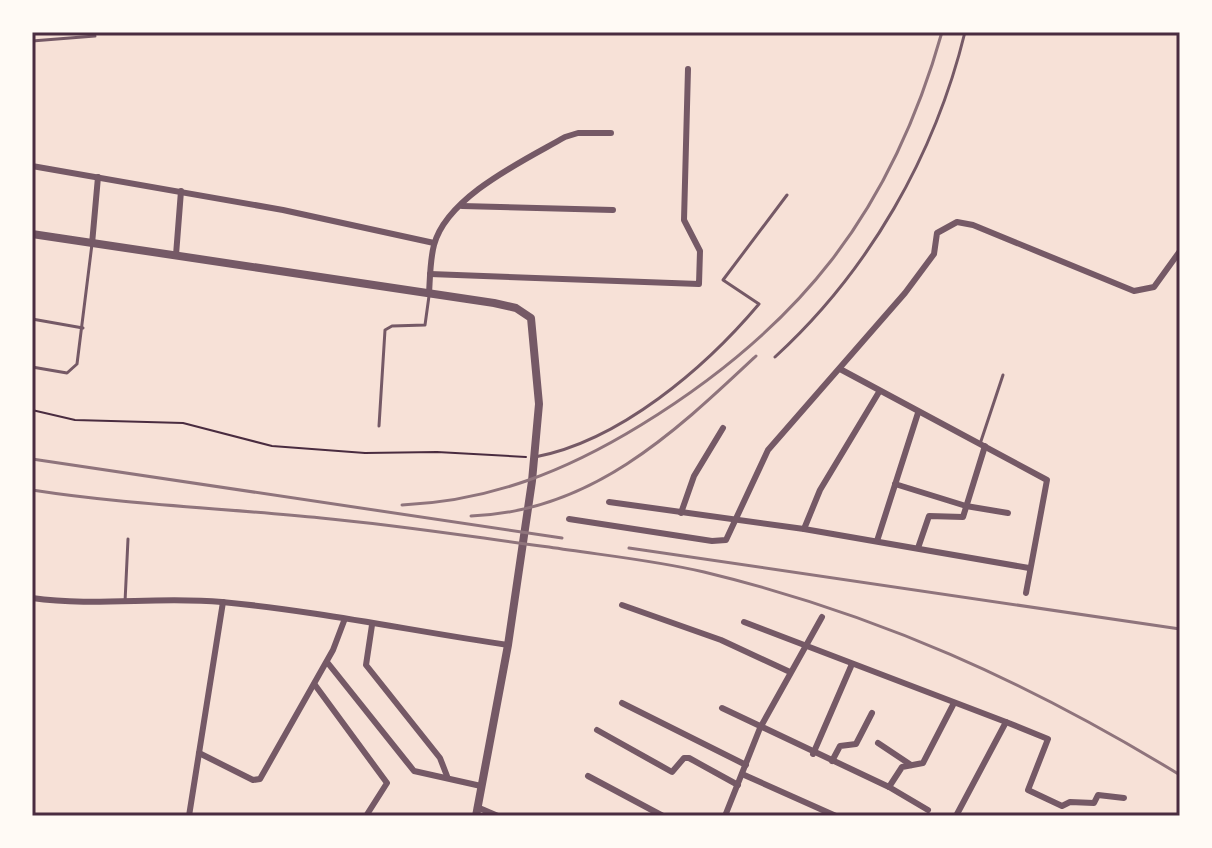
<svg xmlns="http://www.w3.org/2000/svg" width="1212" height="848" font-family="Commissioner,sans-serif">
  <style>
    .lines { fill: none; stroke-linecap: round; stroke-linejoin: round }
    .path { stroke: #4a2c40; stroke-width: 2 }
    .service { stroke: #755966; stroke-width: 3 }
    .minor { stroke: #755966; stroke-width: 6 }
    .tertiary { stroke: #755966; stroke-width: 8 }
    .rail { stroke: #8f747c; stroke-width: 3 }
    .neatline { fill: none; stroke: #4a2c40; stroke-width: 3 }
  </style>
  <rect width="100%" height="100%" fill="#f7e1d7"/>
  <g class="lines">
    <!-- path -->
    <path class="path" d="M32,410l43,10 108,3 89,23 93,7 72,-1 89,5"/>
    <!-- service -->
    <g class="service">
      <path d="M32,41l63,-5"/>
      <path d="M32,319l51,9"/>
      <path d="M775,357c94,-86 160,-202 190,-325"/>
      <path d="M32,367l35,6 10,-9 15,-120"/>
      <path d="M379,426l6,-96 7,-4 33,-1 4,-29"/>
      <path d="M980,444l23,-69"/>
      <path d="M535,457c85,-16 170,-89 224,-153l-36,-24 64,-85"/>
      <path d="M125,602l3,-63"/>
    </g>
    <!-- minor -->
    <g class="minor">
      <path d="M32,166l251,44 151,33"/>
      <path d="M462,206l151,4"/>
      <path d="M92,244l6,-67"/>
      <path d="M176,255l5,-64"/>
      <path d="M430,274l269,10 1,-33 -16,-31 4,-151"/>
      <path d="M429,294c1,-16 1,-34 5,-49 13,-49 91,-85 131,-108l13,-4h33"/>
      <path d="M840,369l207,111 -21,113"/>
      <path d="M895,484l71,22 42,7"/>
      <path d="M609,502l195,27 225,39"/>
      <path d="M681,513l13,-37 29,-48"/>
      <path d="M569,519l143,22 14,-1 42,-90 137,-157 29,-39 3,-21 20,-11 16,3 161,66 20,-4 26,-36"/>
      <path d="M804,529l16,-39 59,-98"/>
      <path d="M877,541l41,-128"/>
      <path d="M918,548l11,-32 34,1 22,-71"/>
      <path d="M32,598c64,9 126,-2 190,4 96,9 191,29 286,43"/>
      <path d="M622,605l99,35 69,32"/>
      <path d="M744,622l262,100 -50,94"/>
      <path d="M372,625l-6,40 74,93 7,18"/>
      <path d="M327,662l87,109 67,15"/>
      <path d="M315,685l72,98 -21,33"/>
      <path d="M622,703l124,62"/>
      <path d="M722,708l167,79 13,-20 21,-4 31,-60"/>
      <path d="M1006,722l42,17 -20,51 34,16 8,-4 24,1 4,-8 26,3"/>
      <path d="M597,730l75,42 12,-14h5l49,27"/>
      <path d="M878,743l33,22"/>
      <path d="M199,753l54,27 7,-1 73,-129 11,-29"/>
      <path d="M813,754l39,-90"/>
      <path d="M832,761l8,-15 16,-2 16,-31"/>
      <path d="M742,774l94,42"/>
      <path d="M588,776l75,40"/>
      <path d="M889,787l39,23"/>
      <path d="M477,807l21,9"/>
      <path d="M189,816l34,-214"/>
      <path d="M725,816l35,-88 62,-111"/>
    </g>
    <!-- tertiary -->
    <path class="tertiary" d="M32,234l462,69 22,5 15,10 8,86 -7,77 -24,164 -32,171"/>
    <!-- rail -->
    <g class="rail">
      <path d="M32,459l530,79"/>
      <path d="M32,490c96,15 192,18 289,28 76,7 152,19 228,29 51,8 104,13 155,25 174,42 324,110 476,203"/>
      <path d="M402,505c89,-4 164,-34 239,-80 158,-97 250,-212 301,-393"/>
      <path d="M471,516c120,-4 203,-83 285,-160"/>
      <path d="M629,548l551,81"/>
    </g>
  </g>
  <!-- border -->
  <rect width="1212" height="848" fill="none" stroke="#fffaf5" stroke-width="68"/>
  <rect x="34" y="34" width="1144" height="780" class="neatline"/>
</svg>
